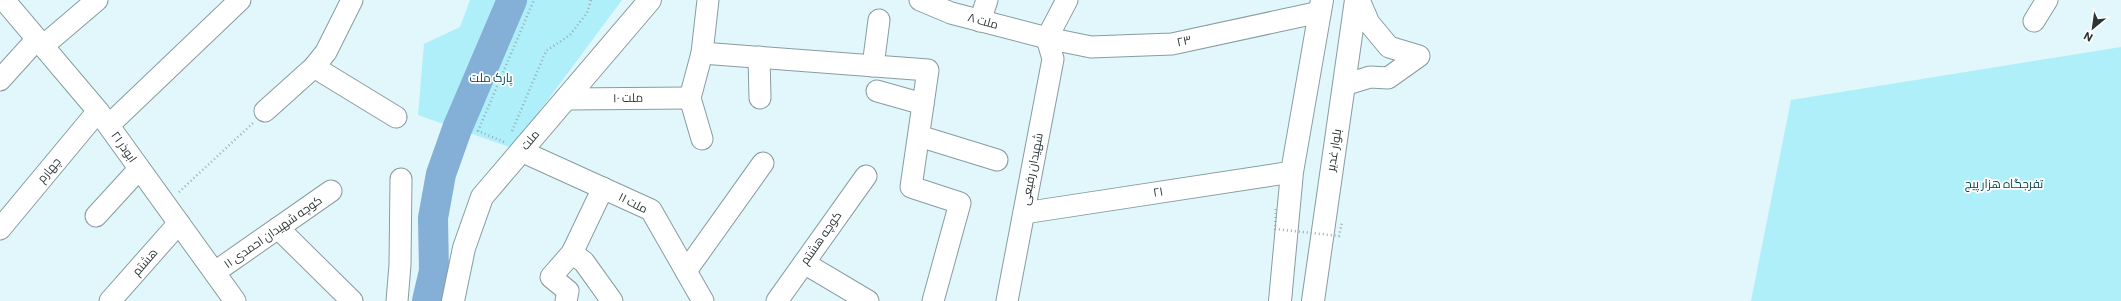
<svg xmlns="http://www.w3.org/2000/svg" width="2121" height="301" font-family="Commissioner,Cairo,sans-serif">
  <style>
    .green { fill: #aeeff9 }
    .lines { fill: none; stroke-linecap: round; stroke-linejoin: round }
    .river { stroke: #84afd6; stroke-width: 30 }
    .minor-casing { stroke: #889ca0; stroke-width: 23 }
    .major-casing { stroke: #889ca0; stroke-width: 24 }
    .path { stroke: #9badaf; stroke-width: 2.5; stroke-dasharray: 1 3; stroke-linecap: butt }
    .minor { stroke: #fff; stroke-width: 21 }
    .major { stroke: #fff; stroke-width: 22 }
    .path-bridge { stroke: #9badaf; stroke-width: 2.5; stroke-dasharray: 1 3; stroke-linecap: butt }
    .labels { text-anchor: middle; stroke-width: 3.5; stroke-linejoin: round; paint-order: stroke }
    .street-label { font-size: 12px; fill: #2c3536; stroke: #fff }
    .park-label { font-size: 12px; fill: #024750; stroke: #fff }
  </style>
  <rect width="100%" height="100%" fill="#e1f7fb"/>
  <!-- green -->
  <g class="green">
    <path d="M470,0h152l-110,148 -94,-33 6,-71 36,-17z"/>
    <path d="M2121,47v254h-370l40,-201z"/>
  </g>
  <g class="lines">
    <!-- river -->
    <path class="river" d="M427,301l7,-30 -1,-53 8,-44 16,-45 55,-129"/>
    <!-- minor casing -->
    <g class="minor-casing">
      <g id="minor">
        <path d="M4,0l94,111 137,190"/>
        <path d="M920,0l31,13 96,25 44,9 81,-3 148,-32"/>
        <path d="M980,21l7,-21"/>
        <path d="M2034,21l13,-21"/>
        <path d="M1047,38l20,-38"/>
        <path d="M43,46l54,-46"/>
        <path d="M702,53l226,17 -17,117 49,16 -27,98"/>
        <path d="M759,57l1,41"/>
        <path d="M873,66l6,-46"/>
        <path d="M314,67l82,50"/>
        <path d="M0,80l37,-41"/>
        <path d="M1344,85l26,-8 18,1 31,-22 -30,-9 -20,-24 -10,-23"/>
        <path d="M877,91l46,13"/>
        <path d="M565,99l125,-1"/>
        <path d="M265,111l49,-44 12,-15 26,-52"/>
        <path d="M109,125l131,-125"/>
        <path d="M919,136l78,24"/>
        <path d="M702,139l-12,-41 12,-45 6,-53"/>
        <path d="M521,151l130,59 52,91"/>
        <path d="M1024,213l268,-41"/>
        <path d="M96,216l43,-47"/>
        <path d="M278,228l74,73"/>
        <path d="M0,229l98,-118"/>
        <path d="M572,253l12,9 28,39"/>
        <path d="M804,263l64,38"/>
        <path d="M686,271l77,-108"/>
        <path d="M215,272l116,-81"/>
        <path d="M110,301l69,-78"/>
        <path d="M397,301l3,-36 1,-86"/>
        <path d="M566,301l2,-10 -17,-14 21,-24 31,-65"/>
        <path d="M777,301l89,-125"/>
        <path d="M1007,301l46,-242 -6,-21"/>
      </g>
    </g>
    <!-- major casing -->
    <g class="major-casing">
      <g id="major">
        <path d="M453,301l11,-53 18,-51 168,-197"/>
        <path d="M1280,301l12,-129 30,-172"/>
        <path d="M1313,301l43,-301"/>
      </g>
    </g>
    <!-- path -->
    <g class="path">
      <path d="M512,131l34,-80 24,-16 17,-22 4,-13"/>
      <path d="M504,142l-26,-11 56,-131"/>
      <path d="M179,192l74,-69"/>
    </g>
    <!-- minor -->
    <use href="#minor" class="minor"/>
    <!-- major -->
    <use href="#major" class="major"/>
    <!-- path-bridge -->
    <path class="path-bridge" d="M1276,209l-1,20 64,7 3,-14"/>
  </g>
  <g class="labels">
    <!-- street labels -->
    <g class="street-label">
      <text transform="translate(983 21) rotate(15)" y="4">۸ ملت</text>
      <text transform="translate(1184 41) rotate(-12)" y="4">۲۳</text>
      <text transform="translate(628 98) rotate(-1)" y="4">ملت ۱۰</text>
      <text transform="translate(530 140) rotate(-50)" y="4">ملت</text>
      <text transform="translate(124 147) rotate(55)" y="4">۲۱ ابوذر</text>
      <text transform="translate(1334 150) rotate(-81)" y="4">بلوار غدیر</text>
      <text transform="translate(1032 169) rotate(-79)" y="4">شهیدان رفیعی</text>
      <text transform="translate(49 170) rotate(-50)" y="4">چهارم</text>
      <text transform="translate(1158 192) rotate(-9)" y="4">۲۱</text>
      <text transform="translate(633 203) rotate(27)" y="4">۱۱ ملت</text>
      <text transform="translate(273 232) rotate(-35)" y="4">کوچه شهیدان احمدی ۱۱</text>
      <text transform="translate(821 238) rotate(-55)" y="4">کوچه هشتم</text>
      <text transform="translate(145 262) rotate(-49)" y="4">هشتم</text>
    </g>
    <!-- park labels -->
    <g class="park-label">
      <text x="491" y="82">پارک ملت</text>
      <text x="2004" y="188">تفرجگاه هزار پیچ</text>
    </g>
  </g>
  <!-- north arrow -->
  <g transform="translate(2093 28) rotate(209)" stroke="#ffffff" stroke-width="3" paint-order="stroke">
  <path d="M0-3L7 15L0 10L-7 15Z" fill="#2c3536"/>
  <text y="-6" font-size="11" font-weight="bold" text-anchor="middle" fill="#2c3536">N</text>
  </g>
</svg>
